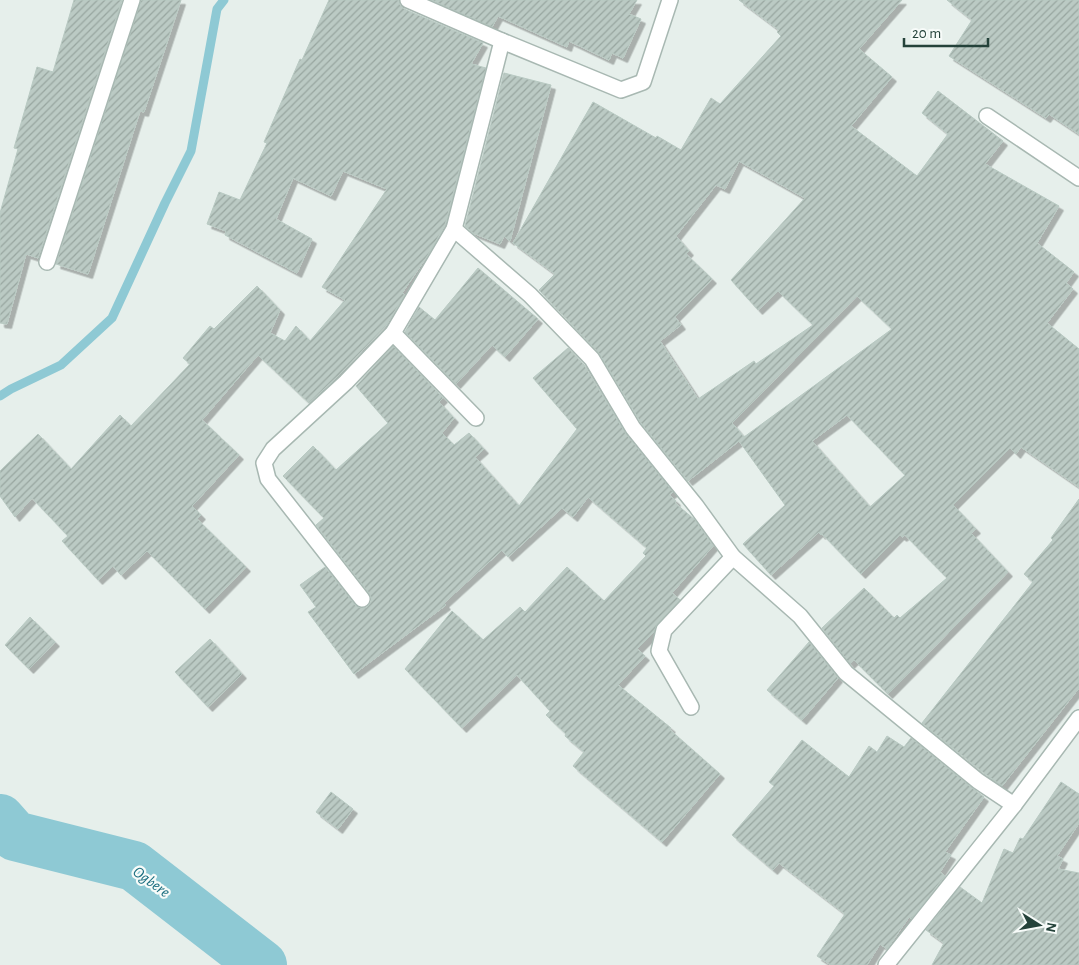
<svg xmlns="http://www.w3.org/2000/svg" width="1079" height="965" font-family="'Alegreya Sans',sans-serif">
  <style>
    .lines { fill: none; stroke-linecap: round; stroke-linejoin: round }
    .stream { stroke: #8ec9d4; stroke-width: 9 }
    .river { stroke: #8ec9d4; stroke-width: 50 }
    .building { fill: url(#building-hatch); stroke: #b8c9c2; fill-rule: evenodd; filter: url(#shadow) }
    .minor-casing { stroke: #a8b8b2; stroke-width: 18 }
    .minor { stroke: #fff; stroke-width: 15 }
    .labels { text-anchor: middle; stroke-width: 4.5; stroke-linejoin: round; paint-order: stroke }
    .water-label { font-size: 16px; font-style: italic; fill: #1c6f80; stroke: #f7fbf9 }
  </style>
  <defs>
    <pattern id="building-hatch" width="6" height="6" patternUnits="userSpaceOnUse" patternTransform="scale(1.25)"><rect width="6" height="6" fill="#bbcac4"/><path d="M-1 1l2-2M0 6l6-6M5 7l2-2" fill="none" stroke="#98a6a0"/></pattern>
    <filter id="shadow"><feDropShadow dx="4.5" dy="4.5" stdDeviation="0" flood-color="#0004"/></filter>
  </defs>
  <rect width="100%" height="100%" fill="#e6efeb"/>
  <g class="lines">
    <!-- stream -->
    <path class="stream" d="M0,396l11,-7 50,-24 51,-47 53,-115 26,-52 26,-142 7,-9"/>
    <!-- river -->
    <path class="river" d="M0,819l15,17 119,30 128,99"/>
  </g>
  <!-- building -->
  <g class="building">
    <path d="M74,0h48l-84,258 -12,-4 -19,70 -7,-1v-110l18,-64 -4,-1 23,-81 16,5z"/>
    <path d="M141,0h40l-37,112 -4,-1 -52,163 -32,-10z"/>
    <path d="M329,0h70l1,5 4,4 79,34 -12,21 15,4 -41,157 -17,30 -26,38 3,2 -20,32 -46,48 -30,28 -51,-48 -56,65 37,35 -47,51 9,9 -4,4 49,48 -41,42 -58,-58 -26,24 -8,-9 -15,14 -36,-39 6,-5 -36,-38 -17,19 -15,-21v-25l38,-37 33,35 49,-54 11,11 59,-62 -7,-6 27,-32 4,3 43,-43 23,24 -10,23 15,8 11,-15 14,15 35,-41 -23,-13 65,-98 -44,-18 -12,25 -38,-18 -17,41 36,20 -15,34 -72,-38 1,-4 -19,-7 12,-32 21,8 27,-57 -3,-1 36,-83 2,1z"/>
    <path d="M431,0h206l-8,14 12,5 -18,39 -11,-5 -3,7 -40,-19 -2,6 -69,-31 -6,11z"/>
    <path d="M739,0h163l-43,49 33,28 -41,49 66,50 31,-42 -26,-21 16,-22 65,50 -18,23 74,42 -22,37 37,29 -8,11 7,6 -26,34 32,26v138l-58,-40 -5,7 -6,-6 -57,57 23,24 -5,4 37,39 -120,122 -34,-34 -4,4 -28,-36 42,-40 30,30 3,-3 3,3 47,-40 -42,-43 -3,2 -2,-2 -39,39 -39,-40 -1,1 -2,-3 -48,43 -28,-31 42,-39 -46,-64 -51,40 -47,-58 -42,-70 -60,-63 16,-16 -42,-31 80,-141 63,36 1,-2 24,14 30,-52 9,6 61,-68 -4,-4 2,-2zM739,161l66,37 -74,82 27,30 20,-19 35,34 -57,39 -2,-3 -56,38 -38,-58 21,-16 -6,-8 37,-38 -26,-25 3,-3 -13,-15 40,-51 9,4zM857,296l35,33 -148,108 -12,-14zM847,415l58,60 -35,32 -58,-66z"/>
    <path d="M947,0h132v134l-30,-20 -3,4 -97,-62 23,-36z"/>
    <path d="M504,73l47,12 -41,156 -6,-5 -4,8 -27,-11 -8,-7z"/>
    <path d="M478,268l60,51 -33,38 -13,-12 -36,39 -51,-52 14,-25 16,13z"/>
    <path d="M393,346l50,52 -4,4 15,16 -12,15 12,12 15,-12 15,16 -9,8 44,49 58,-77 -44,-51 35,-30 16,17 42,69 47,58 -4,3 7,6 -1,2 20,17 18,26 -41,47 8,7 -23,24 -3,8 -17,17 8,7 -27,29 53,43 -2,1 51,45 -58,68 -89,-76 11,-14 -19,-16 1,-2 -20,-19 4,-4 -33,-36 -55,53 -57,-59 47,-58 31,29 37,-33 5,5 42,-45 37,34 42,-45 -3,-3 4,-5 -59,-51 -15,20 -11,-9 -54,49 -6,-7 -58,53 2,2 -92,69 -46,-62 8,-5 -16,-22 25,-18 30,38 3,2 5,1 4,-1 4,-5v-5l-2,-4 -53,-68 8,-7 -41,-42 30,-30 23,24 52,-47 -32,-37z"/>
    <path d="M1079,499v189l-77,98 -18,-13 -62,-50 111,-141 -9,-8 29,-34 -2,-2z"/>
    <path d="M30,617l25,25 -26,27 -24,-24z"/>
    <path d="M210,639l32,35 -34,33 -33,-35z"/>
    <path d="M809,642l29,36 -36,42 -35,-30z"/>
    <path d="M887,736l17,11 7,-9 61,50 12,9 -39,55 6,3 -11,17 5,4 -34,43 -2,-2 -22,32 -7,-5 -13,21h-36l-14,-9 28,-42 -66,-51 -6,7 -41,-35 42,-49 -5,-4 33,-42 47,37 20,-31 8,6z"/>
    <path d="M1061,782l18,12v29l-22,33 6,3 -5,10 21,4v92h-147l12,-22 -18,-13 34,-43 22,16 22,-54 9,4 7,-15 3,1z"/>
    <path d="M331,792l22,17 -15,20 -22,-17z"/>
  </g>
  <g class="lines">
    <!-- minor casing -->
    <g class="minor-casing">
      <g id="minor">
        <path d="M408,0l94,41 119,49 22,-8 27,-82"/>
        <path d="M987,116l92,62"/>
        <path d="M454,229l76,66 62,64 41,69 63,78 37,51 67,59 46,57 132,108 36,24"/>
        <path d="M47,262l85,-262"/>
        <path d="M393,333l83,85"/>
        <path d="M362,599l-94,-120 -4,-16 9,-14 73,-67 47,-49 61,-104 48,-188"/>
        <path d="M691,707l-32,-56 5,-21 69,-73"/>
        <path d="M886,965l128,-160 65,-87"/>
      </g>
    </g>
    <!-- minor -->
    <use href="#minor" class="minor"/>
  </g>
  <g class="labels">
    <!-- water labels -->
    <g class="water-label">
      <text transform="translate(152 881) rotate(36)" y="6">Ogbere</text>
    </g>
  </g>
  <!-- north arrow -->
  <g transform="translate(1039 925) rotate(101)" stroke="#f7fbf9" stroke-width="4" paint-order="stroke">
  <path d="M0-4L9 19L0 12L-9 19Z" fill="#24423a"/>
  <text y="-8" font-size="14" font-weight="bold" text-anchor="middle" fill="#24423a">N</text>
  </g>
  <!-- scale -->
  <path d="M904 38v8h84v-8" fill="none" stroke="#24423a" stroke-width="2.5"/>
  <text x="912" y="38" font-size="15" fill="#24423a" stroke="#f7fbf9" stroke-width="4" paint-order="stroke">20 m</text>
</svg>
